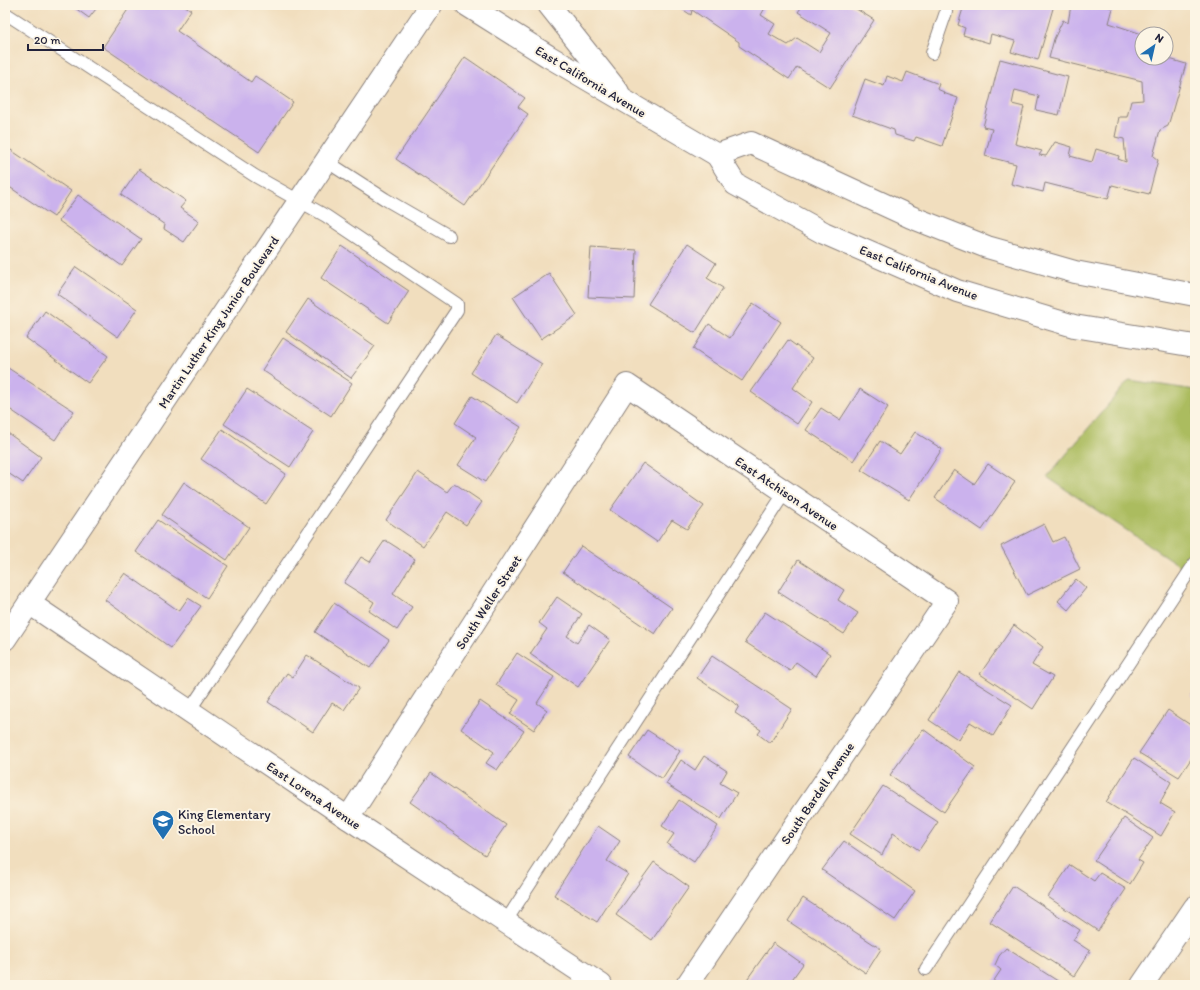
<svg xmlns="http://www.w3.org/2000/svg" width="1200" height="990" font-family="Itim,sans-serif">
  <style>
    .green { fill: #abbc5f; stroke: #666f4d }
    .building { fill: #cbb2ed }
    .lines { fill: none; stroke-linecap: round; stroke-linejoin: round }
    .lane-casing { stroke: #8a807c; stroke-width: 14 }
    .street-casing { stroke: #8a807c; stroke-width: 24 }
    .secondary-casing { stroke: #8a807c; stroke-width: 24 }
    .lane { stroke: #fff; stroke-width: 12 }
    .street { stroke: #fff; stroke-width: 22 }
    .secondary { stroke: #fff; stroke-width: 22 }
    .labels { text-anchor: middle; stroke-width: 4; stroke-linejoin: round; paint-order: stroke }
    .street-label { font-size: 13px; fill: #22223b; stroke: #fcf5e5 }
    .poi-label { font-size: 13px; fill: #22223b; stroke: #fcf5e5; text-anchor: start }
  </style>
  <rect width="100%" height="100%" fill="#fcf5e5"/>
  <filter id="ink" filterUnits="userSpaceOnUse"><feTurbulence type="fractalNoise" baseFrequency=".025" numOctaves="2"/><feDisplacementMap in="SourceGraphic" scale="8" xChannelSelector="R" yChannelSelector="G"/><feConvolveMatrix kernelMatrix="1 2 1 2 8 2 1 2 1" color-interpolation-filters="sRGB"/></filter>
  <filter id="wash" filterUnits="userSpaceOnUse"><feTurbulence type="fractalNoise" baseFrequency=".012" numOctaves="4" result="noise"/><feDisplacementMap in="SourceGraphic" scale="16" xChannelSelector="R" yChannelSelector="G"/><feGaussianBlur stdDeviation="0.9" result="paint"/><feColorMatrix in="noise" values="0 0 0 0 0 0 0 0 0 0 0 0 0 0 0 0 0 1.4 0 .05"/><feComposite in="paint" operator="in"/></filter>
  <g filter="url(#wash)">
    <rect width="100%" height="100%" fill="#f1debe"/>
    <!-- green -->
    <path class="green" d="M1129,380l66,10v160l-12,18 -136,-91z"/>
    <g id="blocks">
      <!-- building -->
      <g class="building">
        <path d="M71,5h28l-10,13z"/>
        <path d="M131,5h53l7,5 -14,21 74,51 4,-6 38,26 -34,50 -156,-105z"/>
        <path d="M676,5h85l4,3 -4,7 14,9 -6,10 19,11 9,-7 22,14 12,-19 -33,-21 5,-7h47l24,15 -44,68 -33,-21 -8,12 -50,-33v-4l-47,-32 -1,5z"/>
        <path d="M964,5h90l-16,55 -27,-8 4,-11 -24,-7 -2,9 -26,-8 2,-7 -7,-3z"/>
        <path d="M1071,5h31l11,3 -4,15 33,11v24h24l20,6 -18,62 -8,4 -7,26 5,4 -9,34 -37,-9 -4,14 -63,-16 -2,9 -32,-8 5,-20 -31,-8 7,-27 -9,-2 17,-68 68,18 -9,38 -23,-5 3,-14 -24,-6 -3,14 12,3 -9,37 27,7 -3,4 7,1 9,-14 17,5 -2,9 22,6 4,-13 23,7 -1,3 8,3 -2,-23 -9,-2 4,-20h8l4,-16 12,-1 -1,-19 -93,-23 5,-19 9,-19 5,3z"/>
        <path d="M465,57l60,41 -7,9 10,7 -63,92 -69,-47z"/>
        <path d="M907,72l32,12 -2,5 7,3 -1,1 15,5 -16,48 -26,-9 -2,4 -19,-6 -1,-5 -42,-15 13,-36 19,7 3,-10 16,6z"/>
        <path d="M5,146l66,45 -17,26 -49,-33z"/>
        <path d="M139,169l47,32 -6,7 19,13 -15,21 -20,-13 1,-4 -44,-30z"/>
        <path d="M78,195l63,44 -19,27 -63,-45z"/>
        <path d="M687,244l29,19 -9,15 16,10 -28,45 -47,-29z"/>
        <path d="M342,246l67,45 -21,32 -67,-45z"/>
        <path d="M591,247l45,3 -2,49 -46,-2z"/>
        <path d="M76,267l61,42 -19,28 -61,-43z"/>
        <path d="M549,273l28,42 -36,24 -28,-42z"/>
        <path d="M308,299l67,47 -24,32 -65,-46z"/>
        <path d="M753,303l28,19 -39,59 -49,-32 16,-25 21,14z"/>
        <path d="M45,311l63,45 -20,27 -62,-45z"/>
        <path d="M496,335l46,29 -25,39 -46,-30z"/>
        <path d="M283,338l69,45 -21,33 -69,-46z"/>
        <path d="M788,340l25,18 -20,30 19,14 -15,22 -46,-32z"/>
        <path d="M8,368l66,43 -19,29 -50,-34v-34z"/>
        <path d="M247,389l66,43 -23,35 -66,-43z"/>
        <path d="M860,389l28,18 -35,54 -47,-31 15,-22 19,12z"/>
        <path d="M472,396l49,31 -36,55 -27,-17 18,-28 -21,-14z"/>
        <path d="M222,429l64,45 -20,30 -65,-45z"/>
        <path d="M5,431l36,26 -18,26 -18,-12z"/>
        <path d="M915,432l27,17 -33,51 -48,-30 19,-29 20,13z"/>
        <path d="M643,463l61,43 -17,23 -15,-9 -15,22 -47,-32z"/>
        <path d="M988,464l27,18 -33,48 -47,-32 19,-28 20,14z"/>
        <path d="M418,472l29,20 7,-9 28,19 -16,23 -19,-13 -24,34 -37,-26z"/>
        <path d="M184,482l65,45 -22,33 -65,-45z"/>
        <path d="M158,520l70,46 -21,32 -71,-46z"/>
        <path d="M1044,524l9,18 11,-5 16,32 -53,26 -26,-49z"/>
        <path d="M385,540l30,19 -22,35 19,13 -15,23 -28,-19 5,-9 -30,-19 17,-26 9,5z"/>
        <path d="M581,546l91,62 -17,26 -92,-62z"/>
        <path d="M798,560l46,30 -6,10 20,13 -14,21 -66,-42z"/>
        <path d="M125,573l54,38 9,-13 13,8 -30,42 -66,-48z"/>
        <path d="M1076,579l10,9 -18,22 -10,-9z"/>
        <path d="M557,597l25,17 -15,22 10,7 12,-18 21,15 -32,47 -48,-33 17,-25 -8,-6z"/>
        <path d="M334,603l55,37 -19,28 -55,-36z"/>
        <path d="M765,612l65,42 -14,22 -20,-14 -6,9 -45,-29z"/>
        <path d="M1014,625l29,22 -11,18 21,12 -20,32 -53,-35z"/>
        <path d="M517,653l37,24 -17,26 10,7 -13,20 -24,-16 9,-14 -23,-15z"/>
        <path d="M307,655l52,33 -15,22 -12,-7 -19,29 -45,-30 19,-29 6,4z"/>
        <path d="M712,656l80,53 -22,34 -12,-9 3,-4 -26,-17 4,-7 -42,-28z"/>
        <path d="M959,672l53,33 -19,31 -23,-14 -11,18 -30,-20z"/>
        <path d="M1195,688v11l-4,-3z"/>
        <path d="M480,701l44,30 -27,39 -11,-7 8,-11 -33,-23z"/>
        <path d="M1168,710l27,18v34l-4,-3 -12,18 -40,-24z"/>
        <path d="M923,729l52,38 -31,45 -54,-37z"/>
        <path d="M647,730l33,21 -18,28 -33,-22z"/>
        <path d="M704,756l23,15 -7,12 17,10 -16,26 -55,-35 15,-24 14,10z"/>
        <path d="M1134,758l37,24 -11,21 15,9 -14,24 -55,-34z"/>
        <path d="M431,773l75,52 -21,30 -75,-53z"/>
        <path d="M883,786l55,36 -19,28 -26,-17 -11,22 -32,-21z"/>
        <path d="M679,800l39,26 -24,36 -27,-18 7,-10 -12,-8z"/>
        <path d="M1124,818l29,20 -15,22 5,3 -13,21 -36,-23z"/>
        <path d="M598,826l22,15 -13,20 21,13 -31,48 -43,-27z"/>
        <path d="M844,841l71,50 -20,29 -73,-50z"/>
        <path d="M654,862l35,25 -37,53 -36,-25z"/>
        <path d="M1070,865l24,16 6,-8 26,16 -28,42 -50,-34z"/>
        <path d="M1013,886l67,44 -7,10 17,11 -16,25 -84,-54z"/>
        <path d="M803,898l78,51 -15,24 -78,-52z"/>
        <path d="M773,943l30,21 -15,21h-45z"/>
        <path d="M1006,948l58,37h-73l10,-15 -6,-5 4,-9z"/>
      </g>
    </g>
  </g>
  <g filter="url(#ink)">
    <use href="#blocks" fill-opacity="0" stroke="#8a807c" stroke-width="1"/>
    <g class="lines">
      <!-- lane casing -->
      <g class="lane-casing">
        <g id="lane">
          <path d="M5,13l250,163 71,40 131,88v6l-268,401"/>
          <path d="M932,53l14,-41 -1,-7"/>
          <path d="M326,161l59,38 64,37"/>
          <path d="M506,921l279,-429"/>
          <path d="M926,969l269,-406"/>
        </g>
      </g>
      <!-- street casing -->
      <g class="street-casing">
        <g id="street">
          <path d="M29,603l319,215 253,167"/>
          <path d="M348,818l279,-433 320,216 -260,384"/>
          <path d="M1142,985l53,-78"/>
        </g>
      </g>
      <!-- secondary casing -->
      <g class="secondary-casing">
        <g id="secondary">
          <path d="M467,5l81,51 169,99 18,29 89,49 133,58 117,35 121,20"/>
          <path d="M549,5l69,87"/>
          <path d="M717,155l34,-12 160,74 76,30 88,25 120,23"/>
          <path d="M5,639l426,-634"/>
        </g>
      </g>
      <!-- lane -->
      <use href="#lane" class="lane"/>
      <!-- street -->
      <use href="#street" class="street"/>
      <!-- secondary -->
      <use href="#secondary" class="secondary"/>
    </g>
  </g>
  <!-- icons -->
  <defs>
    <g id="school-pin" transform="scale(1.15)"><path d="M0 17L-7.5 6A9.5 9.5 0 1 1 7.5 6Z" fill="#1f6fb2" stroke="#fcf5e5"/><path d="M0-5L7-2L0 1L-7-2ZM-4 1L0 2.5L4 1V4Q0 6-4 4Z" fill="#fff"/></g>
  </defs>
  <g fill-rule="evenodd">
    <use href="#school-pin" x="163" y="821"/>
  </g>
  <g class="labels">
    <!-- street labels -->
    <g class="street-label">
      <text transform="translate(591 81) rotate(31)" y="5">East California Avenue</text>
      <text transform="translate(919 272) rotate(22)" y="5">East California Avenue</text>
      <text transform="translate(218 322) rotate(-56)" y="5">Martin Luther King Junior Boulevard</text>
      <text transform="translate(787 493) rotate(34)" y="5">East Atchison Avenue</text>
      <text transform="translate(488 602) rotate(-57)" y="5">South Weller Street</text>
      <text transform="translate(817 793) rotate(-56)" y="5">South Bardell Avenue</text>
      <text transform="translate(314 795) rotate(34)" y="5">East Lorena Avenue</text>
    </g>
    <!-- poi labels -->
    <g class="poi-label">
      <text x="178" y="819">King Elementary<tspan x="178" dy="15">School</tspan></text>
    </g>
  </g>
  <!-- margin -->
  <rect width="1200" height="990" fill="none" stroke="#fcf5e5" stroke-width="20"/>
  <!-- north arrow -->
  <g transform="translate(1154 46) rotate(34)"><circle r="19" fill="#fcf5e5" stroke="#a5a1a1"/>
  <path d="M0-3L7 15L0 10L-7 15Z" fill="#1f6fb2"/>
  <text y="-6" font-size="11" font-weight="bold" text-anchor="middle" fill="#22223b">N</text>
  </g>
  <!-- scale -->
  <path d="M28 44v6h75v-6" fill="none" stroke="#22223b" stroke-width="2"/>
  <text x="34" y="44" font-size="12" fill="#22223b" stroke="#fcf5e5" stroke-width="3" paint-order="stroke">20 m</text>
</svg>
